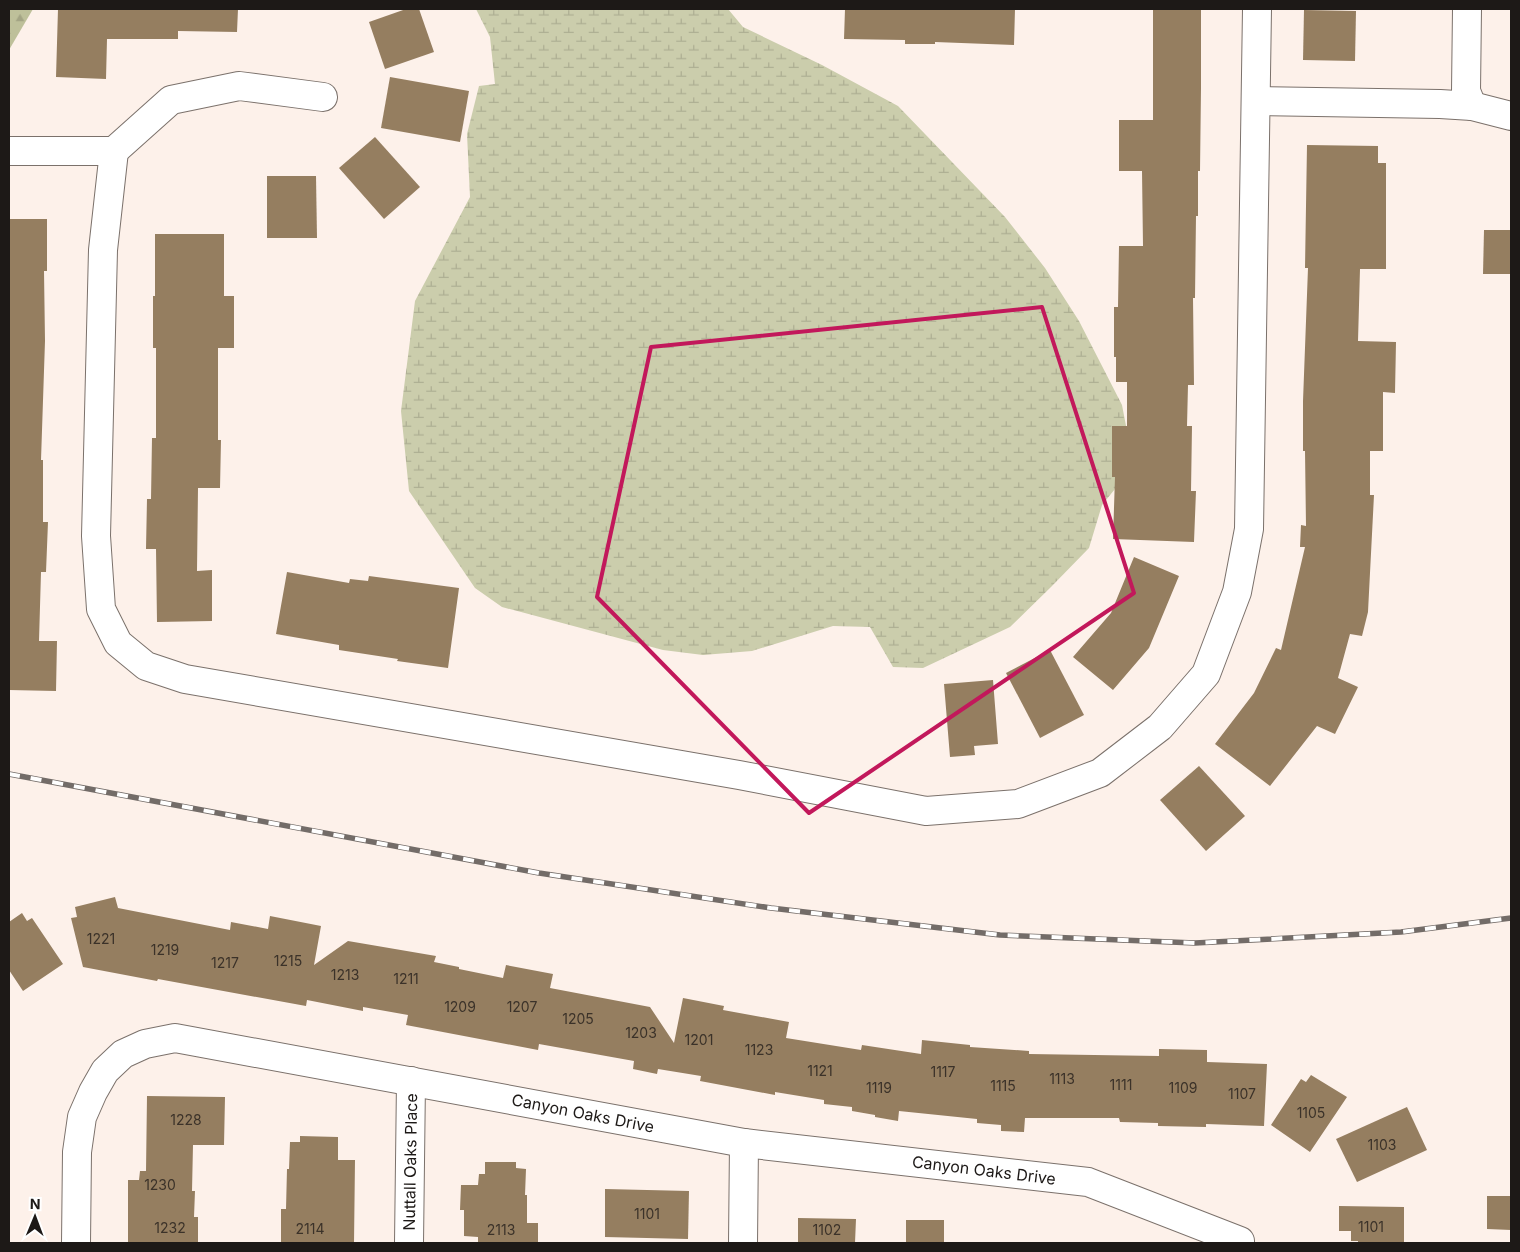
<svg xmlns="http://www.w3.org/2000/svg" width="1520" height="1252" font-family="Inter,sans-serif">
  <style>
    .forest { fill: url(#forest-firs) }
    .wetland { fill: url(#wetland-marsh) }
    .building { fill: #957e60 }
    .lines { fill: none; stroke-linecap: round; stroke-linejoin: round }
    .minor-casing { stroke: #7b716b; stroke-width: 30 }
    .minor { stroke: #fff; stroke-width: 28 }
    .rail-casing { stroke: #736c68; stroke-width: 5.5 }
    .rail { stroke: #fff; stroke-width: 4; stroke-dasharray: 11; stroke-linecap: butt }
    .marked { fill: none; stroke: #c2185b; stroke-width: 4; stroke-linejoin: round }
    .labels { text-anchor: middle; stroke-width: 5; stroke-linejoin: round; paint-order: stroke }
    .number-label { font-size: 14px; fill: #3b3229 }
    .street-label { font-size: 16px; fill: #1d1917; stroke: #fff }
  </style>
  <defs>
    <pattern id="forest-firs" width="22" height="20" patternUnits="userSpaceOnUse" patternTransform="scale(1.25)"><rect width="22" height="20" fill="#bec09a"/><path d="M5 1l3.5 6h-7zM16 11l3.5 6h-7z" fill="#a3a484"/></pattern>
    <pattern id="wetland-marsh" width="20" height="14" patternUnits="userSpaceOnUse" patternTransform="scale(1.25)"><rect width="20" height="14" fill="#cbcdac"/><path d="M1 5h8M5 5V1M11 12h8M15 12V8" fill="none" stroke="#aeaf93"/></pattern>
  </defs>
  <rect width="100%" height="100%" fill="#fdf1ea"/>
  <!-- forest -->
  <path class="forest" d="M9,9h24l-24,41z"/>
  <!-- wetland -->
  <path class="wetland" d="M476,9h252l15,18 79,38 76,41 107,111 40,51 34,53 43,84 10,52 -13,27 -17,21 -13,43 -38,39 -41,40 -87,41 -30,-1 -23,-40 -37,-1 -81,25 -49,4 -40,-5 -161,-43 -27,-19 -66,-97 -8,-80 14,-110 55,-104 -3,-63 12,-48 16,-2 -5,-47z"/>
  <!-- building -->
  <g class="building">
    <path d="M58,9h180l-1,23 -59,-1v8h-71l-1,40 -50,-2z"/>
    <path d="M406,9h13l15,43 -49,17 -16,-47z"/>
    <path d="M845,9h170l-1,36 -79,-3v2h-30v-4l-61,-1z"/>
    <path d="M1153,9h48v79l-1,83h-2v45h-2l-1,82h-2l1,87h-6l-1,41h5l-1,65h5l-2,51 -81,-3 2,-62h-3v-51h15v-44h-11v-25h-2v-50h4l1,-61h24l-1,-75h-23v-51h34z"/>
    <path d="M1304,10l52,1 -1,50 -52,-1z"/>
    <path d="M390,77l79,14 -9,51 -79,-14z"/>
    <path d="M375,137l45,50 -36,32 -45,-51z"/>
    <path d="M1307,145l71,1v17h8v106h-26l-2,72 38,1 -1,51 -12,-1v59h-13v44h4l-6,117 -6,24 -12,-2 -12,44 20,9 -23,47 -18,-8 -47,60 -55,-42 39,-51 22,-45 5,2 24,-103h-5l1,-22 5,1 -1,-75h-2v-50l5,-133h-3z"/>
    <path d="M267,176h49l1,62h-50z"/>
    <path d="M9,219h38v52h-3l1,70 -4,119h2v62h5l-2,50h-5l-2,69h18l-1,50 -47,-1z"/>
    <path d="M1484,230h27v44h-28z"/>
    <path d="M155,234h69v62h10v52h-16v92h3l-1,48h-22l-1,83 15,-1v51l-55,1 -1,-73h-10l1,-50h4l1,-61h4v-90h-3v-52h2z"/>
    <path d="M1134,557l45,19 -30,72 -36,42 -40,-33 38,-44z"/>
    <path d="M287,572l62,11 1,-4 18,2 1,-5 90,12 -11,80 -51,-7 1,-2 -59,-9v-5l-63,-11z"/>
    <path d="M1050,650l34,65 -44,23 -34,-65z"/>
    <path d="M993,680l5,64 -24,2 1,9 -25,2 -6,-73z"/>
    <path d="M1199,766l46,50 -39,35 -46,-51z"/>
    <path d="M115,897l3,11 112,22 1,-8 37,7 2,-13 51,10 -7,39 34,-24 88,15 -2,6 25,5v2l44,9 3,-13 47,9 -3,14 100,19 24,36 9,-45 41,8 -1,4 66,12 -3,16 75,12 1,-5 59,9 1,-14 48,5v2l59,4v3l130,2v-7l48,1v12l60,2 -3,62 -58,-2v3l-48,-1v-3l-38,-1 -1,-4h-94l-1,14 -23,-1v-6l-24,-2v-4l-78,-8 -1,10 -23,-4v-2l-23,-4v-4l-28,-3v-4l-49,-8v3l-75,-14 1,-5 -43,-7 -1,5 -24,-5 1,-8 -95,-17 -1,6 -132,-25 2,-10 -45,-8v4l-56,-11 -1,6 -148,-27 -1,2 -74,-14 -12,-49 6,-1 -2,-10z"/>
    <path d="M22,913l5,8 5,-3 31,46 -40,27 -14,-21v-48z"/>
    <path d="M1311,1075l36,22 -37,55 -39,-27 30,-46 5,3z"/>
    <path d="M147,1096l78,1 -1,48h-31l-1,46h3l-1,26h4v26h-70v-63h11l1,-9h6z"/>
    <path d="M1407,1107l20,43 -70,32 -21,-43z"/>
    <path d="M300,1136l38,1v23h17l-1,83h-73v-34h5l1,-40h2l1,-27h10z"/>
    <path d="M485,1162h31v6l10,1 -1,26h2v28h11v20h-60v-6l-14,-1v-26h-4l1,-25h17l1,-11h6z"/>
    <path d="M605,1189l84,2 -1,48 -83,-2z"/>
    <path d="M1487,1196h24v34l-24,-1z"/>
    <path d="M1339,1206l65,1v36h-46v-2h-7v-10h-12z"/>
    <path d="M798,1218l58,1 -1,24h-55v-1h-2z"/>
    <rect x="906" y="1220" width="38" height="23"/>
  </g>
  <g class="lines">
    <!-- minor casing -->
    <g class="minor-casing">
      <g id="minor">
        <path d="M1467,9l-1,82 6,15"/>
        <path d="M1257,101l183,3 32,2 39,10"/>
        <path d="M9,151h105l57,-51 68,-14 84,11"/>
        <path d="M114,151l-11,99 -7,286 5,73 17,34 28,23 39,13 554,96 187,36 92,-7 82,-31 60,-46 46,-53 31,-82 12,-63 8,-520"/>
        <path d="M76,1243l1,-91 5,-35 11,-25 12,-21 18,-17 22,-10 30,-6 569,105 344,39 152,59"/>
        <path d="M409,1243l2,-162"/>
        <path d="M743,1243l1,-100"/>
      </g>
    </g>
    <!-- minor -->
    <use href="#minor" class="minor"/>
    <!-- rail casing -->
    <g class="rail-casing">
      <path id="rail" d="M9,774l530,99 232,35 229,27 195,8 206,-11 110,-14"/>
    </g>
    <!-- rail -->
    <use href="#rail" class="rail"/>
  </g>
  <!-- marked area -->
  <path class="marked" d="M1042,307l92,286 -325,220 -212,-216 54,-250z"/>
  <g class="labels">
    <!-- number labels -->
    <g class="number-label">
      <text x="101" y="944">1221</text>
      <text x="165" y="955">1219</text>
      <text x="288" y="966">1215</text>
      <text x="225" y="968">1217</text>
      <text x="345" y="980">1213</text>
      <text x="406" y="984">1211</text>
      <text x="460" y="1012">1209</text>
      <text x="522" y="1012">1207</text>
      <text x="578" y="1024">1205</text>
      <text x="641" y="1038">1203</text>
      <text x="699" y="1045">1201</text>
      <text x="759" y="1055">1123</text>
      <text x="820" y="1076">1121</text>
      <text x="943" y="1077">1117</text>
      <text x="1062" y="1084">1113</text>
      <text x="1121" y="1090">1111</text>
      <text x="1003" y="1091">1115</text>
      <text x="879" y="1093">1119</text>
      <text x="1183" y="1093">1109</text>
      <text x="1242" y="1099">1107</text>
      <text x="1311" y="1118">1105</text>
      <text x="186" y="1125">1228</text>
      <text x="1382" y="1150">1103</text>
      <text x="160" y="1190">1230</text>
      <text x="647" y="1219">1101</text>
      <text x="1371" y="1232">1101</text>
      <text x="170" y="1233">1232</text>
      <text x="310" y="1234">2114</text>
      <text x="501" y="1235">2113</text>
      <text x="827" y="1235">1102</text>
    </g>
    <!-- street labels -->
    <g class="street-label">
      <text transform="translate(583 1113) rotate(11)" y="6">Canyon Oaks Drive</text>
      <text transform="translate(410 1162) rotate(-89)" y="6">Nuttall Oaks Place</text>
      <text transform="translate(984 1170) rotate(7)" y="6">Canyon Oaks Drive</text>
    </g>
  </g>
  <!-- border -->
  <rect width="1520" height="1252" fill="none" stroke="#1d1917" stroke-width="20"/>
  <!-- north arrow -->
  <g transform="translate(35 1217) rotate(1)" stroke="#ffffff" stroke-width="4" paint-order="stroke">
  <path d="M0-4L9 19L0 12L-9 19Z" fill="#1d1917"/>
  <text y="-8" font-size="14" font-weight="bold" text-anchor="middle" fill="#1d1917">N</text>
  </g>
</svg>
